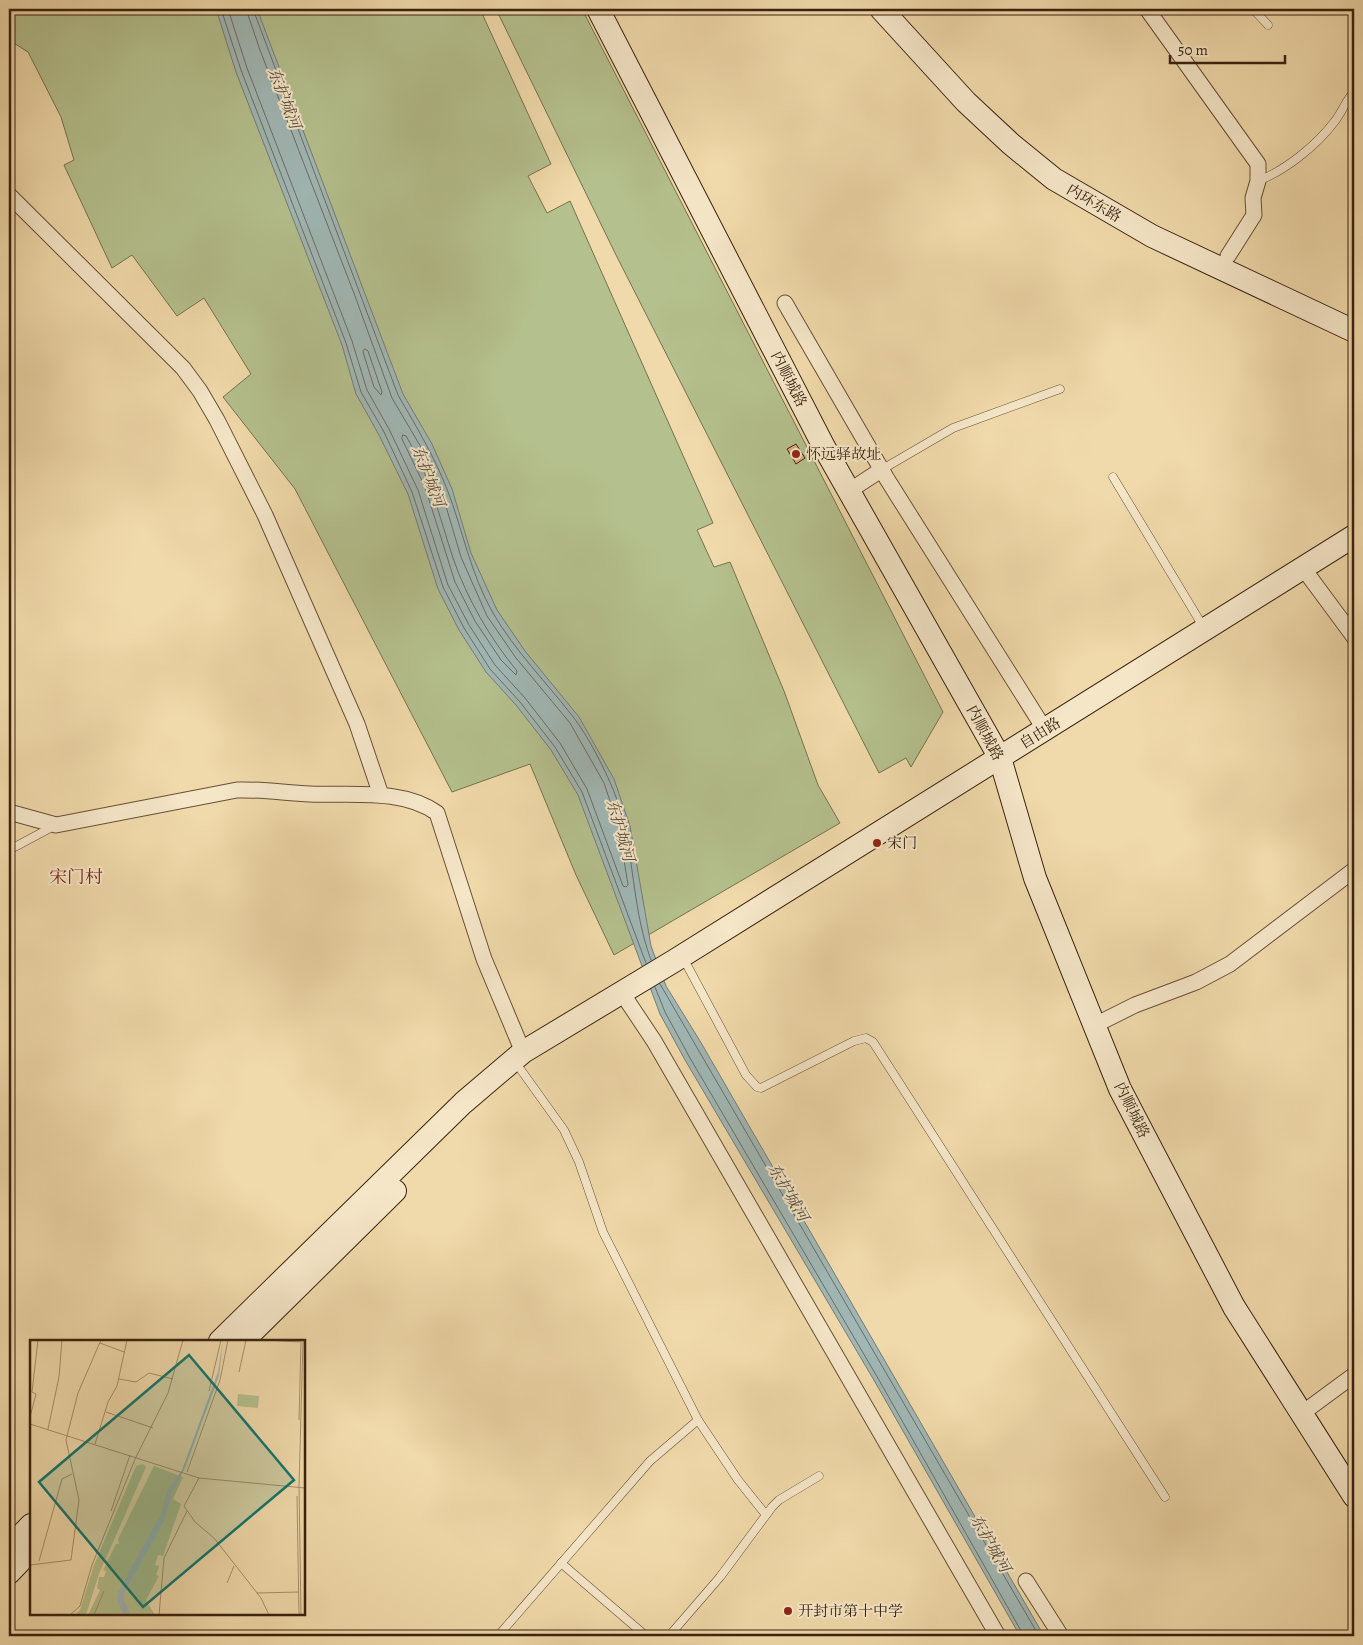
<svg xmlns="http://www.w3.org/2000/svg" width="1363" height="1645" font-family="Alegreya,'Noto Serif SC',serif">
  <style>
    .green { fill: #b4c08d; stroke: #77724e }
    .water { fill: #a0b7b5; stroke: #777c73 }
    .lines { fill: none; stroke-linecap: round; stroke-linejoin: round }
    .shore { stroke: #6d6d62; stroke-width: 1 }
    .building { fill: #e1ac7f; stroke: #3a230f }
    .lane-casing { stroke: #685036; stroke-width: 9 }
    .street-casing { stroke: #685036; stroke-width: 17 }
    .secondary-casing { stroke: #3a230f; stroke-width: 24 }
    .lane { stroke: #f5e6c8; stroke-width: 8 }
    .street { stroke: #f5e6c8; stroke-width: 15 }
    .secondary { stroke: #f5e6c8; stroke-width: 22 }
    .poi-dot { fill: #8f2418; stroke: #f5e6c8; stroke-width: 2 }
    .labels { text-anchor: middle; stroke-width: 4; stroke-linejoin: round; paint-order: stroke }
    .street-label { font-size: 15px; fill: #3a230f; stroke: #f5e6c8 }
    .poi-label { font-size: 15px; fill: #3a230f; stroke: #f5e6c8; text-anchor: start }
    .water-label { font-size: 16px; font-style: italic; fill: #594f41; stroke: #f5e6c8 }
    .quarter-label { font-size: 18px; fill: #7a1f14; stroke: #f5e6c8 }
    .inset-road { fill: none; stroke: #a7906c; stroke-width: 1 }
    .view { fill: #0f766e; fill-opacity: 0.15; stroke: #0f766e; stroke-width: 2.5 }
    .inset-edge { fill: none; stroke: #3a230f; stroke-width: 2.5 }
  </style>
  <rect width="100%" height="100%" fill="#f0d9aa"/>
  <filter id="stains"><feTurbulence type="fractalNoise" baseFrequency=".004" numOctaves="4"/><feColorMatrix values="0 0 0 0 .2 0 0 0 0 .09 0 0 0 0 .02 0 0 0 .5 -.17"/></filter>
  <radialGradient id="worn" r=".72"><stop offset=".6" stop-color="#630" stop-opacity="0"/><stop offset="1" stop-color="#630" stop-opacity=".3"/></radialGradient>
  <!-- green -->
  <g class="green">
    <path d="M9,9h471l71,155 -23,12 19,37 23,-12 143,322 -16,7 17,37 16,-5 54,129 34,94 22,38 -226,132 -38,-80 -46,-111 -78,28 -157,-303 -72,-92 28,-23 -47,-76 -27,18 -45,-61 -20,13 -48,-103 10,-5 -13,-43 -33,-65 -19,-12z"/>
    <path d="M496,9h86l361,703 -32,55 -5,-9 -27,15 -263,-518z"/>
  </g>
  <!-- water -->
  <path class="water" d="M216,9h41l146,385 29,50 20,45 19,64 26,57 28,41 54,66 35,62 16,47 21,120 15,40 34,55 344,595h-24l-145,-254 -190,-322 -25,-46 -82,-219 -27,-45 -35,-45 -30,-33 -27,-42 -21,-41 -30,-95 -29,-59 -23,-41 -14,-49 -106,-273z"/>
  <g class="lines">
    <!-- shore -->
    <g class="shore">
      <path d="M221,9l20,61 105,273 15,49 23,40 28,60 31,95 21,41 26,41 30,33 35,45 27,45 64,171"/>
      <path d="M228,9l19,59 105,273 15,49 22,39 29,61 30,95 21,40 26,40 30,33 35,45 27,46 36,97 3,1 2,-2 -9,-57 -15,-45 -34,-60 -54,-65 -29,-42 -26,-59 -19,-64 -20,-44 -30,-51 -37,-102 -95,-246 -14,-41"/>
      <path d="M253,9l145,386c18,31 36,61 49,94 16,41 23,84 46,124 22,38 54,70 81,105 13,17 26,42 35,62 27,57 20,122 42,180"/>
      <path d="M365,349l3,2 14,41 -1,3 -7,-8 -11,-35z"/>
      <path d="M403,435l3,1c24,40 33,79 47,122 14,41 37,80 64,113l-1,4 -15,-15 -26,-39 -20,-39 -30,-95 -23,-48z"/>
      <path d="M660,984l379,652"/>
      <path d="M655,987l10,25 25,46 189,322 145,256"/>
    </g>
  </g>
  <!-- building -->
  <path class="building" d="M796,444l9,14 -9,6 -9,-15z"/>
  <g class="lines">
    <!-- lane casing -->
    <g class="lane-casing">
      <g id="lane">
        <path d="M1253,9l15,16"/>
        <path d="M1258,181c28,-11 59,-36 77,-60 7,-9 11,-21 19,-29"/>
        <path d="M881,470l72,-42 107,-39"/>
        <path d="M1113,477l91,151"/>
        <path d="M9,850l45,-24"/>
        <path d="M688,967l58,108 11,12 4,1 93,-47 12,-3 7,4 292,455"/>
        <path d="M521,1070l43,60 15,32 24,70 95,188 40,60 28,35"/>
        <path d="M561,1563l85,73"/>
        <path d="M498,1636l152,-175 48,-41"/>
        <path d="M669,1636l51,-59 52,-70 7,-7 40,-24"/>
      </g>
    </g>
    <!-- street casing -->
    <g class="street-casing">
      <g id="street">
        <path d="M1147,9l111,155v17l-5,17 1,17 -26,41"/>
        <path d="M9,195l174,173 17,23 17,29 48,95 92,209 24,71"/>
        <path d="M785,303l102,176 158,251"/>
        <path d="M849,491l32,-21"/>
        <path d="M1303,568l51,69"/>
        <path d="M9,812l47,13 181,-35c25,-1 48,3 73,4 41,2 92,-6 127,19l47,146 39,93"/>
        <path d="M628,1002l26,39 344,595"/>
        <path d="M1095,1025l40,-20 61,-23 34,-18 124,-94"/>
        <path d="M1301,1414l53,-39"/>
        <path d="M1026,1581l35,55"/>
      </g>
    </g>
    <!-- secondary casing -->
    <g class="secondary-casing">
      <g id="secondary">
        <path d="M598,9l226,438 176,311 35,120 85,211 114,218 120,189"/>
        <path d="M881,9l85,93 45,42 43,35 98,57 202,95"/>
        <path d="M220,1341l243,-238 60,-51 151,-91 680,-425"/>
        <path d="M243,1341l152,-150"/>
        <path d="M9,1548l22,-23"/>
        <path d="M9,1573l22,-23"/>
      </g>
    </g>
    <!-- lane -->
    <use href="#lane" class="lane"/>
    <!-- street -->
    <use href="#street" class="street"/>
    <!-- secondary -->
    <use href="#secondary" class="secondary"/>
  </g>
  <!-- markers -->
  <g class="poi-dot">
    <circle cx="796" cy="454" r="5"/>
    <circle cx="877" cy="843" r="5"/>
    <circle cx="788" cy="1611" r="5"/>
  </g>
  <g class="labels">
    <!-- street labels -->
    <g class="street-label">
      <text transform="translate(1094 203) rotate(30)" y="5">内环东路</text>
      <text transform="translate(789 379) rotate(63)" y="5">内顺城路</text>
      <text transform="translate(985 733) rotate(62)" y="5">内顺城路</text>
      <text transform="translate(1040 733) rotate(-32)" y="5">自由路</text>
      <text transform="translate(1132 1110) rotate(64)" y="5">内顺城路</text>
    </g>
    <!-- poi labels -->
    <g class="poi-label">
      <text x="806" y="459">怀远驿故址</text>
      <text x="887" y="848">宋门</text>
      <text x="798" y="1616">开封市第十中学</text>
    </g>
    <!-- water labels -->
    <g class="water-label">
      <text transform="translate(285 98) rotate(69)" y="6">东护城河</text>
      <text transform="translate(429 476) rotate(69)" y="6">东护城河</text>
      <text transform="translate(621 830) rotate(74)" y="6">东护城河</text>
      <text transform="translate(789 1192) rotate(60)" y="6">东护城河</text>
      <text transform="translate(991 1543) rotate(60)" y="6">东护城河</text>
    </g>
    <!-- quarter labels -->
    <g class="quarter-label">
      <text x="76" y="883">宋门村</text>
    </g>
  </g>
  <!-- overview -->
  <g transform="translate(30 1340)">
    <rect width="275" height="275" fill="#f0d9aa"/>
    <path d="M208,54l21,2 -1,12 -21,-2zM113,124l3,3 -47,107 -13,41h-11l5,-5 14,-45 42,-99zM124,126l29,11 -10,22 8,5 -18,52 -5,-1 -3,10 4,1 -3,9 3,1 -13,24 9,15h-67l12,-25 -3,-2 2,-11h5l2,-6 -3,-1 13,-26h3l-1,-5z" fill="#b4c08d"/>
    <path d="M193,0l-4,36 -34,92 -13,25 -8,28 -39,70 -1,9 7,15h-7l-7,-14 1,-9 43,-78 6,-23 15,-21 36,-98z" fill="#a0b7b5"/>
    <path class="inset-road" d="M236,0l34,2M70,3l24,9M209,32l7,-32M89,39l17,3 13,-9 24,6M179,51l12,-51M76,72l47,16M0,77l6,-23 -4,-2 6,-52M269,80l2,-80M0,84l169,54 106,10M275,85v163M18,89l11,-52 3,-37M65,104l13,-42 9,-16 10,-46M157,132l33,-92 8,-40M169,138l-15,28 11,16 19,16 47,60 8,17M267,156l2,119M81,171l19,-56M9,221l23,-82 10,-5M0,225l41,-5 8,-60 -13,-60 12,-47 23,-53M197,243l7,-17M227,253l42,-1M40,275l10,-9 12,-41 44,-108 32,-64 15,-53M64,275l10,-24M129,275l5,-57 23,-47M271,275l-2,-129 4,-146"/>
    <path class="view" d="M159,15l105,125 -151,127 -104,-125z"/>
    <rect width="275" height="275" class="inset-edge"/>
  </g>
  <!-- margin -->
  <rect width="1363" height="1645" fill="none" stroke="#f0d9aa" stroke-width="30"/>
  <rect x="10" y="10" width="1343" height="1625" fill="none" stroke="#3a230f" stroke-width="2.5"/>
  <rect x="15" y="15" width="1333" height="1615" fill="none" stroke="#3a230f"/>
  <!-- scale -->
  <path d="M1170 55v8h115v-8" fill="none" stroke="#3a230f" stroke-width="2.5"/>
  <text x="1178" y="55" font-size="15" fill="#3a230f" stroke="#f5e6c8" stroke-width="4" paint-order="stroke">50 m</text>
  <rect width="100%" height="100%" filter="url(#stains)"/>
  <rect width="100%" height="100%" fill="url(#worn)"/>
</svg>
